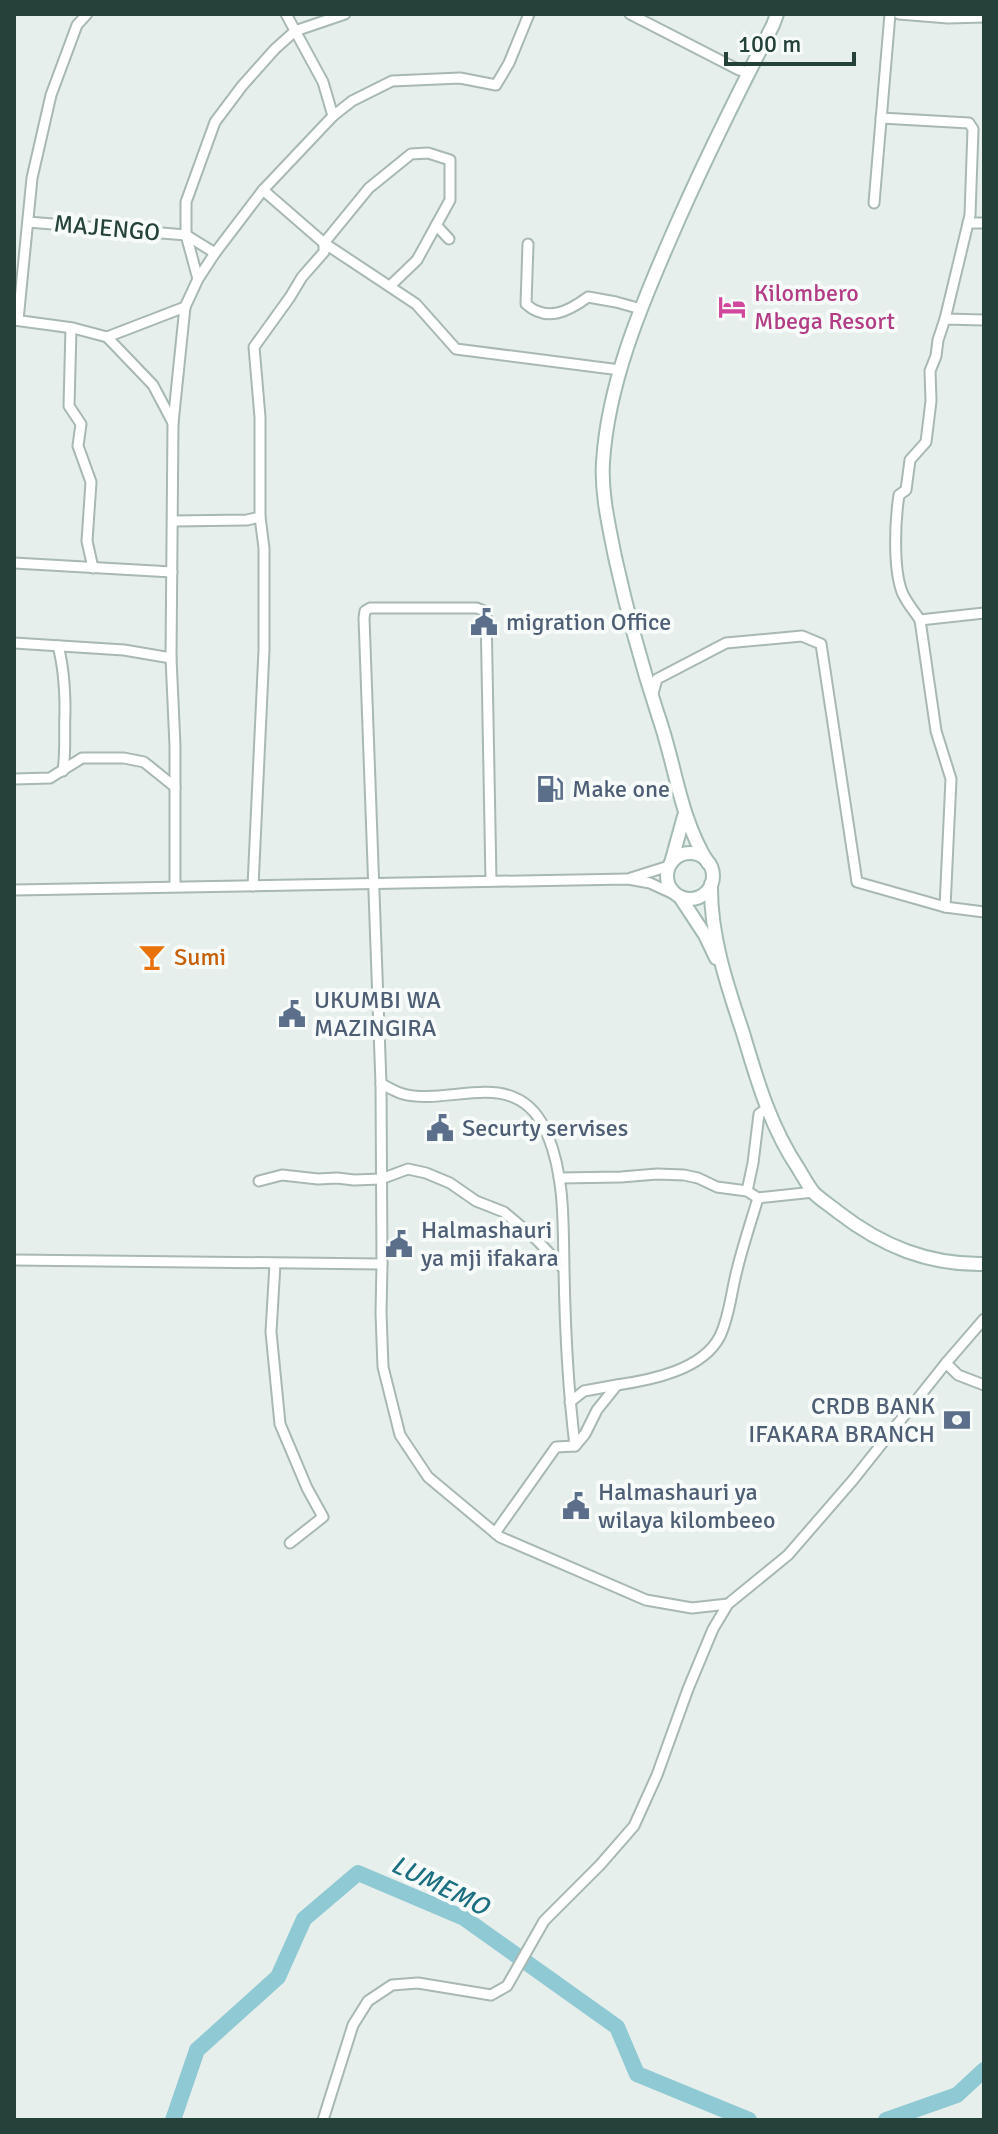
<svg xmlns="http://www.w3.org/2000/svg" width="998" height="2134" font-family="Signika,sans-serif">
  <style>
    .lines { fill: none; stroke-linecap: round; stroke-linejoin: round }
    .river { stroke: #8ec9d4; stroke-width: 16 }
    .minor-casing { stroke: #a8b8b2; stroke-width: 13 }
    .secondary-casing { stroke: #a4bbb3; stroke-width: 16 }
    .minor { stroke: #fff; stroke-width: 9 }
    .secondary { stroke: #fff; stroke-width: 12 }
    .labels { text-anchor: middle; stroke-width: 8; stroke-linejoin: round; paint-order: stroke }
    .street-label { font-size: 24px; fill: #24423a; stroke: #f7fbf9 }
    .hotel-label { font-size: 24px; fill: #b23c85; stroke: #f7fbf9; text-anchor: start }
    .service-label { font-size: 24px; fill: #4e5e75; stroke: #f7fbf9; text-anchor: start }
    .food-label { font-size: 24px; fill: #c56008; stroke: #f7fbf9; text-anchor: start }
    .water-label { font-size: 26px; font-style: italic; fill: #1c6f80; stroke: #f7fbf9 }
  </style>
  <rect width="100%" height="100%" fill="#e6efeb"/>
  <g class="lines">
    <!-- river -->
    <g class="river">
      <path d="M173,2120l24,-70 81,-73 26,-58 54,-46 106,45 153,109 20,47 112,46"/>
      <path d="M886,2120l71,-25 27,-25"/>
    </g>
    <!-- minor casing -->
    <g class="minor-casing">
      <g id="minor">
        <path d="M286,14l37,68 10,34"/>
        <path d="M630,14l109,56 9,2"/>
        <path d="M899,14l49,4 36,-1"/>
        <path d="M881,118l88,5 4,6 -3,86 -25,104"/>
        <path d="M263,190l61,53 45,-55 42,-34 17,-1 22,7v40l-33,60 -27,26"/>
        <path d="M874,203l16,-189"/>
        <path d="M28,222l158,13 29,18"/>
        <path d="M968,223h16"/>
        <path d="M436,225l13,14"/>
        <path d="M528,244l-2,60c21,19 43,7 62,-7l28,5 25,7"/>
        <path d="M198,279l-12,-44v-33l29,-80 27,-36 33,-37 20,-18 50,-17"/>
        <path d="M14,320l59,8 34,9 46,48 20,38 -2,235 4,88v140"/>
        <path d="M18,320l14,-142 19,-83 26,-70 10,-11"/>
        <path d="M71,328l-2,78 12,18 -3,22 13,36 -4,59 6,27"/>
        <path d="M107,337l78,-30 13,-28 17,-26 48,-63 70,-74 19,-15 40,-20 68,-3 36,7 13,-22 20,-49"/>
        <path d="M173,423l12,-116"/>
        <path d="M173,521l74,-1 13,-3v-100l-6,-70 36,-50 12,-20 22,-25v-9l92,61 40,45 164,21"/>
        <path d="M14,563l158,9"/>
        <path d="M920,620c-6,-9 -14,-18 -18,-28 -9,-24 -7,-71 -3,-97l7,-5 4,-30 16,-18 5,-41 -1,-30 6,-15 2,-16 7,-21 39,1"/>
        <path d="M14,643l110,7 47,8"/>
        <path d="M58,646c6,22 7,42 7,65 -1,21 1,39 -2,60"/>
        <path d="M652,697l5,-18 69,-36 76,-7 19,8 36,238 88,25 39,5"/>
        <path d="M14,779l36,-1 32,-20h42l20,4 31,25"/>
        <path d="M631,878l38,-12"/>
        <path d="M491,881l-5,-269 -9,-4h-107l-5,3 -1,7 17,466 1,180 -1,49 2,54 17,68 28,42 72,60 146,63 46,8 36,-4"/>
        <path d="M253,886l11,-236v-102l-4,-31"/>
        <path d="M14,890l614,-11 22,4 26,12"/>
        <path d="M945,907l6,-128 -15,-48 -16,-111 64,-7"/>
        <path d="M381,1084c7,3 15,8 22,10 33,9 79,-10 110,3 18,7 28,21 35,39 17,42 15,89 16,133 1,59 4,119 11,177"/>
        <path d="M559,1178l62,-1 36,-3 27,1 14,3 19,9 30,4 11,7 56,-6"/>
        <path d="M259,1181l23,-6 36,4 19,-1 17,2 27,-1 27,-10 18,4 24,10 26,18 28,11 33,28 26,28"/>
        <path d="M747,1191l6,-28 6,-49 7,-5"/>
        <path d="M14,1260l368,4"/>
        <path d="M275,1264l-4,68 9,92 27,64 16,29 -33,26"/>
        <path d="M946,1363l12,12 26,10"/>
        <path d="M570,1402l14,-11 33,-6"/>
        <path d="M495,1533l61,-86 19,-1 10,-12 12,-24 20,-25c34,-5 86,-15 103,-49 10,-21 11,-44 17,-66 6,-25 14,-48 21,-72"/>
        <path d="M323,2120l30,-95 15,-24 24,-16 26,-2 73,12 16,-9 37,-65 56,-56 34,-39 23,-51 31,-86 25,-60 15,-25 60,-49 65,-75 93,-117 38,-44"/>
      </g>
    </g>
    <!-- secondary casing -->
    <g class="secondary-casing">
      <g id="secondary">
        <circle cx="690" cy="876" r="23"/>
        <path d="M671,863l13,-47"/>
        <path d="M708,863c-29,-47 -32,-97 -50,-148 -17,-52 -31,-104 -43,-158 -6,-31 -14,-63 -12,-95 5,-78 37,-154 68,-225 31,-72 66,-142 102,-212l4,-11"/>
        <path d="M711,884c-1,51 16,101 32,149 14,47 27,93 55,135 5,8 10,18 16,25 7,7 17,13 24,19 44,34 90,53 146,52"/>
        <path d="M680,897l25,38 11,23"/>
      </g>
    </g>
    <!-- minor -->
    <use href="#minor" class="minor"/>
    <!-- secondary -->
    <use href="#secondary" class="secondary"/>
  </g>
  <!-- icons -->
  <defs>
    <g id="hotel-bare" transform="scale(2.16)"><path d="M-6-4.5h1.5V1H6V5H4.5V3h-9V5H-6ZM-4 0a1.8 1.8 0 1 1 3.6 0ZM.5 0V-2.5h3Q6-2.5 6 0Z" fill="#d1479c" stroke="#f7fbf9" stroke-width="2.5" paint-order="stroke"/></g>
    <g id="civic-bare" transform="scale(2.16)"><path d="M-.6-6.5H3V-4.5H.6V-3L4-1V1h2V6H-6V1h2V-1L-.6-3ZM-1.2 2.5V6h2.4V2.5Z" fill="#5c6f8a" stroke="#f7fbf9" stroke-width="2.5" paint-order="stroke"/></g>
    <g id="fuel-bare" transform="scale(2.16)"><path d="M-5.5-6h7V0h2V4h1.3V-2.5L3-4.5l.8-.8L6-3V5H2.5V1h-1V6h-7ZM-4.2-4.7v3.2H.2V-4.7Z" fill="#5c6f8a" stroke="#f7fbf9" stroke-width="2.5" paint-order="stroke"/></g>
    <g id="bar-bare" transform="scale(2.16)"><path d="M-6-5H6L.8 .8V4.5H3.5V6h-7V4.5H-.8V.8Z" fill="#e8710a" stroke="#f7fbf9" stroke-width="2.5" paint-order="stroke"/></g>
    <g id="bank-bare" transform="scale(2.16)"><path d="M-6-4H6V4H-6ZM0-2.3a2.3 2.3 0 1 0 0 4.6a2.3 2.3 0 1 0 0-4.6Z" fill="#5c6f8a" stroke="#f7fbf9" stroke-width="2.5" paint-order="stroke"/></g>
  </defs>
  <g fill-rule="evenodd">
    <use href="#hotel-bare" x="732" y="307"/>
    <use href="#civic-bare" x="484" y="622"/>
    <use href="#fuel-bare" x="550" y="789"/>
    <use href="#bar-bare" x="152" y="957"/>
    <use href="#civic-bare" x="292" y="1014"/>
    <use href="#civic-bare" x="440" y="1128"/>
    <use href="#civic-bare" x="399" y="1244"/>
    <use href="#bank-bare" x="957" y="1420"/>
    <use href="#civic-bare" x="576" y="1506"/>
  </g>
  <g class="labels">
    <!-- street labels -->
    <g class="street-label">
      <text transform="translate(107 228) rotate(5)" y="8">MAJENGO</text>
    </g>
    <!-- hotel labels -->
    <g class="hotel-label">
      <text x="754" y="301">Kilombero<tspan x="754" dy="28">Mbega Resort</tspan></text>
    </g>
    <!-- service labels -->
    <g class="service-label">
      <text x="506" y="630">migration Office</text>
      <text x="572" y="797">Make one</text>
      <text x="314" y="1008">UKUMBI WA<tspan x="314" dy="28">MAZINGIRA</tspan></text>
      <text x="462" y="1136">Securty servises</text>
      <text x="421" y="1238">Halmashauri<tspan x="421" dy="28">ya mji ifakara</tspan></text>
      <text x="935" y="1414" text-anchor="end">CRDB BANK<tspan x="935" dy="28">IFAKARA BRANCH</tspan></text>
      <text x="598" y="1500">Halmashauri ya<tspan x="598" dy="28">wilaya kilombeeo</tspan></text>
    </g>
    <!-- food labels -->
    <g class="food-label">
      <text x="174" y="965">Sumi</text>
    </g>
    <!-- water labels -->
    <g class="water-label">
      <text transform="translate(440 1885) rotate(26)" y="9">LUMEMO</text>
    </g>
  </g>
  <!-- border -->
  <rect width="998" height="2134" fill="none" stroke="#24423a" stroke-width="32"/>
  <!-- scale -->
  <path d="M726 52v12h128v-12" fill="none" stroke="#24423a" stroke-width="4"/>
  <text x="738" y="52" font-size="24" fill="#24423a" stroke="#f7fbf9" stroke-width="6" paint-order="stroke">100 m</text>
</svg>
